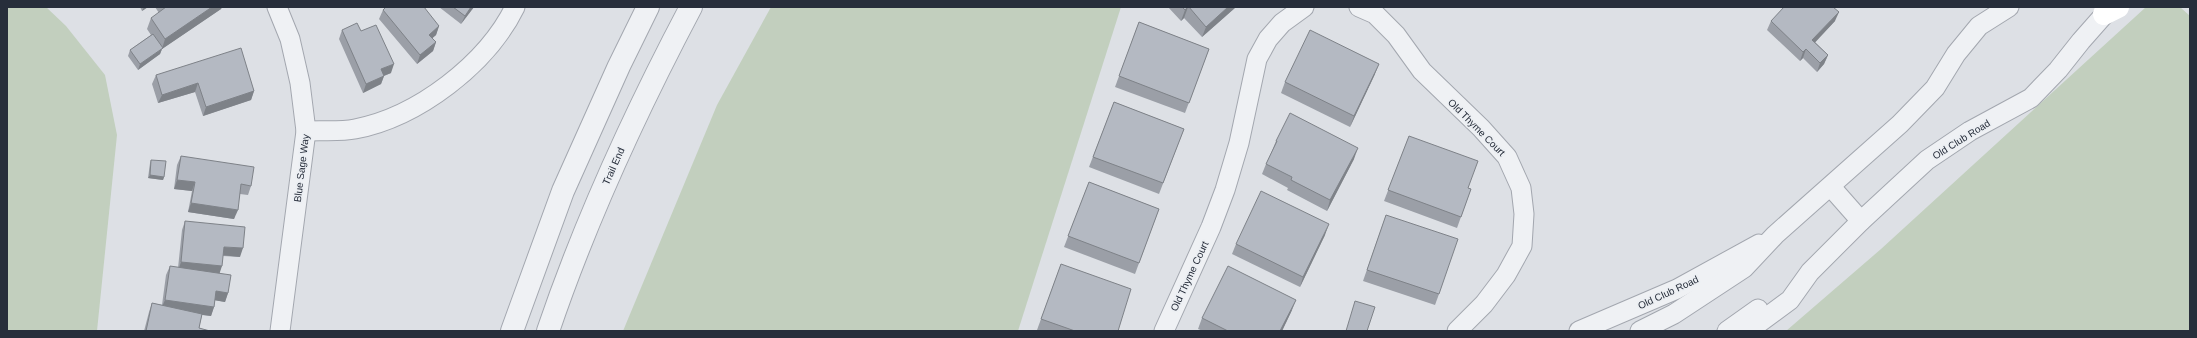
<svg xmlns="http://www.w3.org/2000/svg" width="2197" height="338" font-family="Helvetica,sans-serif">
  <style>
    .green { fill: #c2cfbe }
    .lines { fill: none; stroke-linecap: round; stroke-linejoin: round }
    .minor-casing { stroke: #a3a7af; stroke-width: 21 }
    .tertiary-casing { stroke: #a3a7af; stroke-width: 24 }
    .minor { stroke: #eff1f4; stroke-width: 19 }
    .tertiary { stroke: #eff1f4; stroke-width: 22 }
    .secondary { stroke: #fff; stroke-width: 22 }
    .wall { fill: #9b9fa7 }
    .shaded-wall { fill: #7e8288 }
    .building { fill: #b4b9c2; stroke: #7e8288 }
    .labels { text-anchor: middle; stroke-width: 3.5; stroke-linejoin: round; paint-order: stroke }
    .street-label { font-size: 10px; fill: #272e3b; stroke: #eceff3 }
  </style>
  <rect width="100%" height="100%" fill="#dde0e5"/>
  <!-- green -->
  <g class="green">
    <path d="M7,7h39l20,19 39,49 12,60 -20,196h-90z"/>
    <path d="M771,7h350l-103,324h-395l94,-226z"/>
    <path d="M2146,7h34l10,9v315h-404l95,-82z"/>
  </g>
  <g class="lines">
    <!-- minor casing -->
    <g class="minor-casing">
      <g id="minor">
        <path d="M277,7l13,32 10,44 6,48 -26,200"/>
        <path d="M1359,7l16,7 21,21 26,36 59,57 26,29 14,31 3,26 -2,32 -16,29 -22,29 -27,27"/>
        <path d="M306,131c16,-1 34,1 49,-2 63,-12 132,-65 160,-122"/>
        <path d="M1831,187l30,34"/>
        <path d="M1164,331l47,-104 14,-37 14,-47 18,-84 11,-20 14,-16 22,-16"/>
        <path d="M1579,331l98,-42 82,-45"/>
        <path d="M1640,331l34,-17 70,-46 31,-33 125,-111 35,-36 21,-34 23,-28 30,-19"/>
        <path d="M1727,331l31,-22"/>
        <path d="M1748,331l42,-31 20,-28 51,-51 66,-61 43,-29 61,-33 27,-28 23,-29 30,-34"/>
      </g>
    </g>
    <!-- tertiary casing -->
    <g class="tertiary-casing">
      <g id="tertiary">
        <path d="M512,331l51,-140 56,-125 29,-59"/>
        <path d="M548,331c38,-112 88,-220 143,-324"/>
      </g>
    </g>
    <!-- minor -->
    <use href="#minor" class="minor"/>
    <!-- tertiary -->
    <use href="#tertiary" class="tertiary"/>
    <!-- secondary -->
    <path class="secondary" d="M2104,14l14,-7"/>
  </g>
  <!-- wall -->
  <g class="wall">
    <path d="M140,7h8l-6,4z"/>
    <path d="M155,7h67l-1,2 -59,40 -2,5 -22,16 -10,-14 2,-6 21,-15 -4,-6 4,-11 8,-5z"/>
    <path d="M439,7h35l-13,17z"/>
    <path d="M1168,7h68l-34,30 -18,-19 -3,3z"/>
    <path d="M383,10l56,16 -3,9 -4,3 4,4 -3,9 -16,13 -38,-45z"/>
    <path d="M1771,21h64l-20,21 13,13 -4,9 -7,8 -14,-14 -3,3 -33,-31z"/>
    <path d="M1139,22l70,27 -24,64 -70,-26z"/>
    <path d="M342,30l19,1 30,42 -7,3 -3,8 -18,9 -24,-54z"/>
    <path d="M1375,74l-25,53 -69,-34 4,-11z"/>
    <path d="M156,75l98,16 -3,9 -48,16 -8,-24 -37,11 -6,-19z"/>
    <path d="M1114,102l70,27 -25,65 -70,-27z"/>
    <path d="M1409,136l59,52 3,1 -14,39 -73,-27z"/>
    <path d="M1276,141l78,18 -27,52 -40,-21 1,-2 -26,-14 4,-10 6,-13z"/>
    <path d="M181,156l70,30 -3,9 -8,-1 -6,25 -46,-7 4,-21 -18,-2 3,-24z"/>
    <path d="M151,160l13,17 -1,3 -15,-2 2,-15z"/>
    <path d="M1089,182l70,27 -24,65 -71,-27z"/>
    <path d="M1386,215l53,79 -4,11 -72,-24z"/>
    <path d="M185,221l55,36 -17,-1 -4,18 9,19 -3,9 -10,-2 -1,7 -3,9 -9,-1 -3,13 11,3h-66l5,-19 3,-9 10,2 4,-30 4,-9 8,2 4,-38z"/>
    <path d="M1325,235l-25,52 -68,-33 4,-10z"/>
    <path d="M1061,264l57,67h-77l-4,-1z"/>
    <path d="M1292,310l-10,21h-79l-5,-2 4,-11z"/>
  </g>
  <!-- shaded-wall -->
  <g class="shaded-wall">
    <path d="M144,7h4l-6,4z"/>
    <path d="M212,7h10l-1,2 -59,40 -2,5 -22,16 2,-6 22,-15 3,-10z"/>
    <path d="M471,7h3l-13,17 4,-8z"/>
    <path d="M1188,7l-4,11 -3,3 4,-11z"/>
    <path d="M1228,7h8l-34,30 4,-10z"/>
    <path d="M1839,12l-4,9 -26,28 3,-9z"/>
    <path d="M439,26l-3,9 -10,9 3,-9z"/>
    <path d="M436,42l-3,9 -16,13 3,-9z"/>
    <path d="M1806,49l-3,9 -3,3 3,-9z"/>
    <path d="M1828,55l-4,9 -7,8 3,-9z"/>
    <path d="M394,64l-3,9 -13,5 3,-9z"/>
    <path d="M1379,64l-4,10 -25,53 4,-11z"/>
    <path d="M384,76l-3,8 -18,9 3,-9z"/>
    <path d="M198,83l-3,9 -37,11 4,-8z"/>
    <path d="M254,91l-3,9 -48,16 3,-9z"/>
    <path d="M1358,148l-4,11 -27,52 3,-11z"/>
    <path d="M150,175l14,2 -1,3 -15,-2z"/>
    <path d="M177,180l18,2 -3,9 -18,-2z"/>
    <path d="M191,203l47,7 -4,9 -46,-7z"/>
    <path d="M1329,224l-4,11 -25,52 3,-10z"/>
    <path d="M224,247l19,1 -3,9 -19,-2z"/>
    <path d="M181,262l41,4 -3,9 -41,-4z"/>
    <path d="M216,291l12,2 -3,9 -12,-2z"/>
    <path d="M165,300l49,7 -3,9 -50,-7z"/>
    <path d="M1296,300l-4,10 -10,21h-2z"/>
  </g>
  <!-- building -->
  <g class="building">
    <path d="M166,7h46l-47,32 -14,-21z"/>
    <path d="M386,7h38l15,19 -10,9 7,7 -16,13 -37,-45z"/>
    <path d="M453,7h18l-6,9z"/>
    <path d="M1182,7h6l-3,3z"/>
    <path d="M1189,7h39l-22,20z"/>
    <path d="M1784,7h49l6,5 -27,28 16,15 -8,8 -14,-14 -3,3 -32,-31z"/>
    <path d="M1139,22l70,27 -20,54 -70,-27z"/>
    <path d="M357,23l4,8 15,-6 18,39 -13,5 3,7 -18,8 -24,-54z"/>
    <path d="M1310,30l69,34 -25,52 -69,-34z"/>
    <path d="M153,34l10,14 -23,16 -10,-14z"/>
    <path d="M241,48l13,43 -48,16 -8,-24 -36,12 -6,-20z"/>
    <path d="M1114,102l70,27 -21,54 -70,-26z"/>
    <path d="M1290,113l68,35 -28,52 -39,-20 1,-3 -26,-13 11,-23h-1z"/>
    <path d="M1409,136l69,25 -10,27 3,1 -10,28 -73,-27z"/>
    <path d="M181,156l73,11 -3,19 -10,-2 -3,26 -47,-7 4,-21 -18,-2z"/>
    <path d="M151,160l15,1 -2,16 -14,-2z"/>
    <path d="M1089,182l70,27 -20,54 -71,-27z"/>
    <path d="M1261,191l68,33 -26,53 -67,-33z"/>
    <path d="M1386,215l72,24 -19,55 -72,-24z"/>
    <path d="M185,221l60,6 -2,21 -19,-1 -2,19 -41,-4z"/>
    <path d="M1061,264l70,25 -13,42h-43l-34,-12z"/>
    <path d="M170,266l61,9 -3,18 -12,-2 -2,16 -49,-7z"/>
    <path d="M1228,266l68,34 -16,31h-52l-26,-13z"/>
    <path d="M1355,301l20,6 -8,24h-21z"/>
    <path d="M152,303l50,11 -3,14 11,3h-64z"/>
  </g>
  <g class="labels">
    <!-- street labels -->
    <g class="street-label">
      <text transform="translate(1477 127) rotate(45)" y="4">Old Thyme Court</text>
      <text transform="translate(1961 139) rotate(-32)" y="4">Old Club Road</text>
      <text transform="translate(613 166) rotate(-66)" y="4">Trail End</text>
      <text transform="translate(301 168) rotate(-83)" y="4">Blue Sage Way</text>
      <text transform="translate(1189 276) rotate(-65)" y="4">Old Thyme Court</text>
      <text transform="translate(1668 292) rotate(-25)" y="4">Old Club Road</text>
    </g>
  </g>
  <!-- border -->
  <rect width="2197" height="338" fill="none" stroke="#272e3b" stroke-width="16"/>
</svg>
